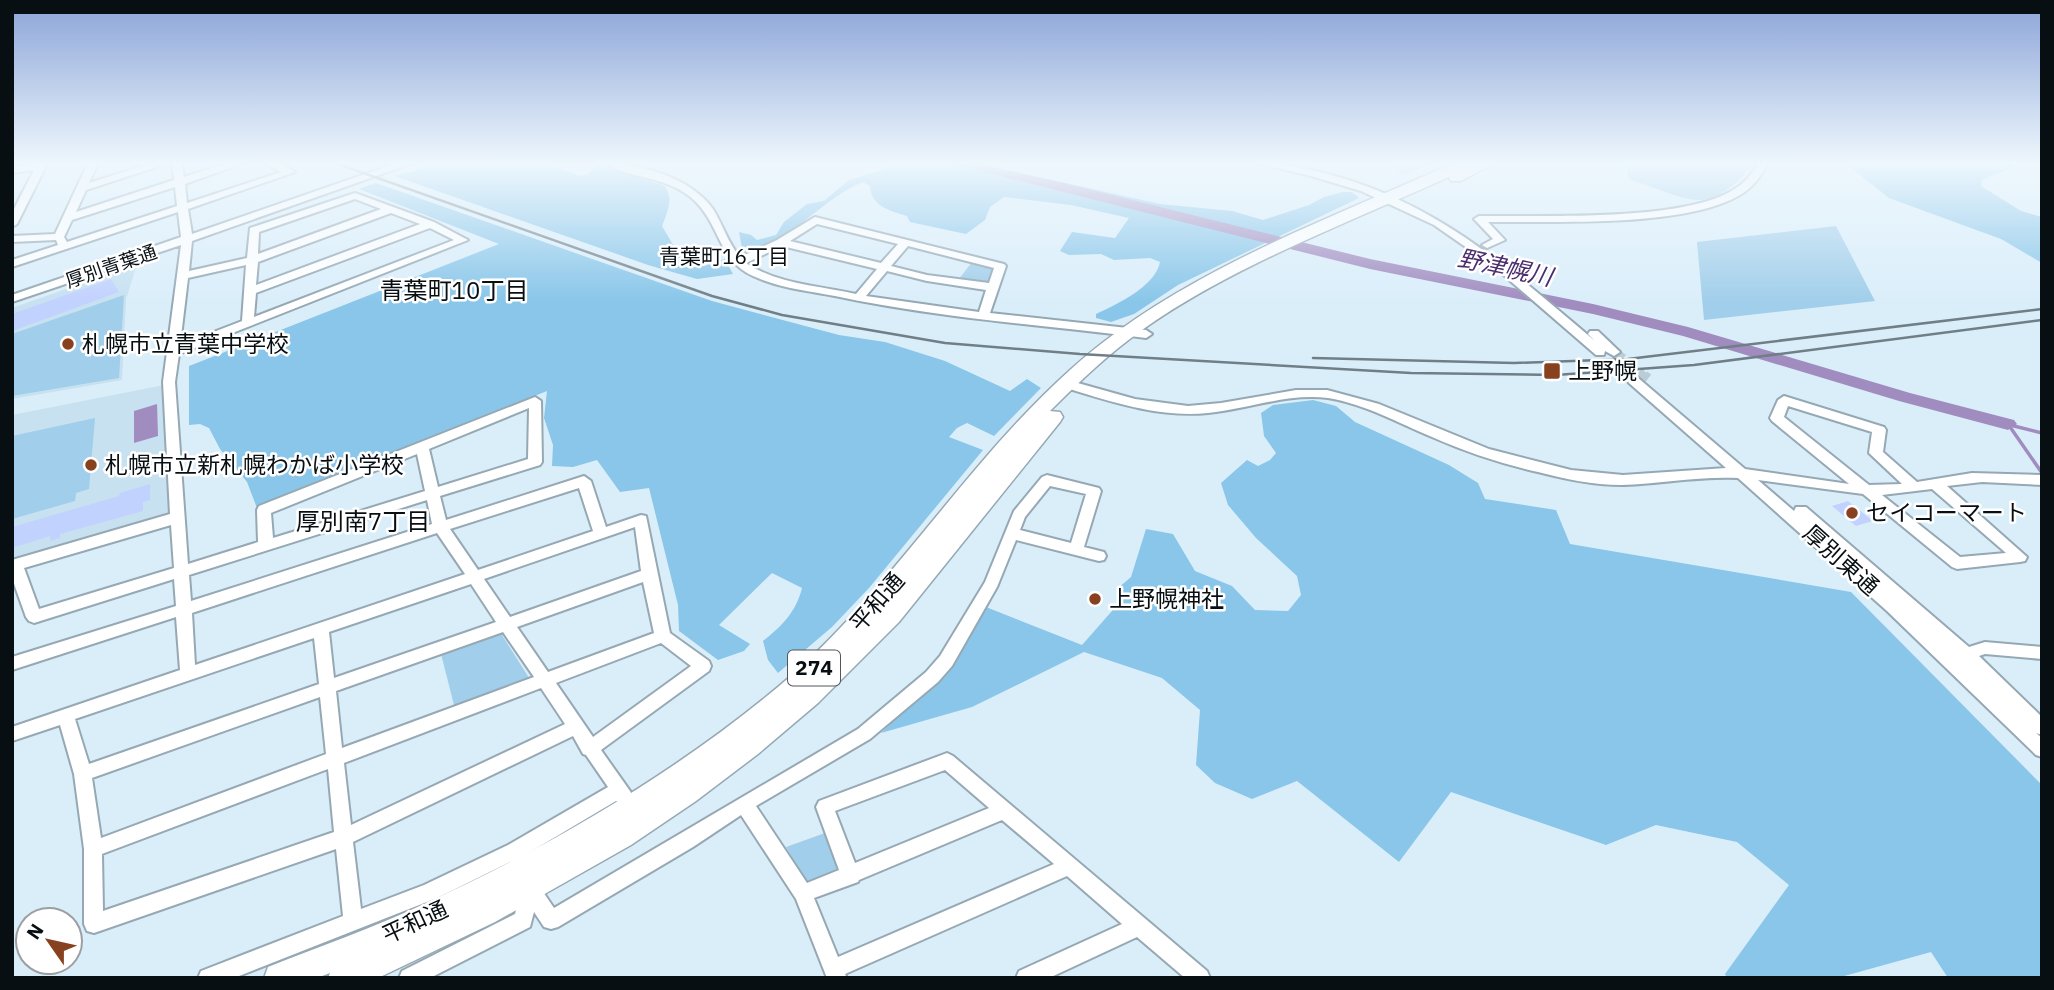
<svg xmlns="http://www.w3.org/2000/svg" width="2054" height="990" font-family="'IBM Plex Sans','Noto Sans JP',sans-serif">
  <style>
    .built { fill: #c7e1f1 }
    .green { fill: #a1ceea }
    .forest { fill: #89c6e9 }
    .water { fill: #a18cc0 }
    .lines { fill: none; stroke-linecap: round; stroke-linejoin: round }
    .stream { stroke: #a18cc0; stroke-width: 3.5 }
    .river { fill: #a18cc0; fill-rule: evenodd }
    .building { fill: #c2d2fe }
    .minor-tunnel-far1 { stroke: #bacdd7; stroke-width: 11; stroke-dasharray: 11 5; stroke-linecap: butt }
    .minor-tunnel { stroke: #bacdd7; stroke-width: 14; stroke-dasharray: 14 7; stroke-linecap: butt }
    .minor-casing { stroke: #95a8b3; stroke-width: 4 }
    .highway-casing { stroke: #95a8b3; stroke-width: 3 }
    .minor { fill: #fff; fill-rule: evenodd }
    .highway { fill: #fff; fill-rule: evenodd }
    .rail { stroke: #707e86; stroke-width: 2.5 }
    .poi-dot { fill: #88411e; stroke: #fff; stroke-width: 2.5 }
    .labels { text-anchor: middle; stroke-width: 5; stroke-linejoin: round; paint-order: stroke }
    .far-street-label { font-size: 19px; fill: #080f13; stroke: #fff }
    .far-neighbourhood-label { font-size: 21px; fill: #080f13; stroke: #fff }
    .shield { fill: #fff; stroke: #52575a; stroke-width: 2 }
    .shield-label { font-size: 21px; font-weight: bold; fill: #080f13 }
    .poi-label { font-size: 23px; fill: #080f13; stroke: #fff; text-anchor: start }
    .street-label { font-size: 23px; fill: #080f13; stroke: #fff }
    .water-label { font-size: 24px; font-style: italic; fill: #4c2e6f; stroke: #fff }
    .neighbourhood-label { font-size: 24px; fill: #080f13; stroke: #fff }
  </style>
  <rect width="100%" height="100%" fill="#daeefa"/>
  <!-- built -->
  <g class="built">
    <path d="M137,264l-11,35 -4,81 -110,19v-91z"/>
    <path d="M164,385l10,131 -162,47v-148z"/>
  </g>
  <!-- green -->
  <g class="green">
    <path d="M1625,163h127c-9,17 -33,37 -53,37 -13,1 -55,-16 -70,-21z"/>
    <path d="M1836,226l39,75 -171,19 -7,-78z"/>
    <path d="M972,262l24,6 -5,15 -32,-4z"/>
    <path d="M124,295l-5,83 -107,18v-62z"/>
    <path d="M95,418l-6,71 -13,4 -1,8 -63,18v-83z"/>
    <path d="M497,633l5,2 29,46 -76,28 -14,-55z"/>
    <path d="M825,833l12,34 -4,7 -19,11 -8,-4 -20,-34z"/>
  </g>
  <!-- forest -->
  <g class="forest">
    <path d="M442,163h100l38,13 7,-1 11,-10 67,21c9,14 2,26 -3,40l24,41h14l25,-8 8,15 -36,5 -49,-14 -253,-89z"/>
    <path d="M887,163h89l184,41 72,7 31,9 46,-15 15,-8 19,-5h9l7,6 -181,87 -44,29 -23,8 -15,-4v-4c21,-10 59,-27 64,-52l-10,-4 -36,2 -13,-6 -32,1 -9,-4 12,-19 43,6 14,-20 -58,-13 -67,-8 -14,10 -5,13 -19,14 -56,-12 -3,-6c-17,-5 -36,-10 -37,-30l-7,-4c-37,13 -81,68 -120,71l-4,-21 12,3 6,5 19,-5 8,-13 23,-18 17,-3 25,-21 46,-14z"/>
    <path d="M1845,163h177l-40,17 -1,6 40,25 21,6v46l-41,-24 -112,-41z"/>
    <path d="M376,183l336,118 127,34 46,7 60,19 65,30 17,-12 14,9 -47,48 -27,-13 -10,5 -8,9 34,13 -114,138 -37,39 -54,46 -10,-13 -5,-19c19,-15 33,-29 39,-53l-30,-15 -53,52 31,19 -6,7 -26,9 -39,-29 -1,-26 -29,-117 -29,4 -23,-32 -24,7 -21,-1 1,-21 -9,-27 3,-27 -290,117 -10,-26 -27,-33 -11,-21 -9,-4 -11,1v-59l310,-122 -140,-55z"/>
    <path d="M1313,400l23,6 19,16 94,43 29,18 7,16 71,11 14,34 281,48 191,193v193h-94l-17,-26 -94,26h-110l-2,-4 64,-89 -52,-43 -81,-17 -50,20 -155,-53 -52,70 -102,-81 -45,18 -37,-16 -19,-18 4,-55 -38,-32 -78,-26 -112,55 -91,26 66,-64 39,-62 96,38 37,-42 -2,-14 14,-12 15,-48 27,5 22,37 37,15 23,24 33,1 13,-16 -4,-19 -41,-38 -28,-33 -7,-22 26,-23 11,6 12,-6 6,-7 -12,-17 -3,-23 12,-8z"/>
  </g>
  <!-- water -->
  <path class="water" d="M157,404l1,32 -24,7v-32z"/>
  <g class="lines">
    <!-- stream -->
    <g class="stream">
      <path d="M2008,424l34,49"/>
      <path d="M2010,425l32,8"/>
    </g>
    <!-- river -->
    <path class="river" d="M948,163h27l89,20 306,76 223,45 95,23 222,66 104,27 3,4 -9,6 -109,-29 -216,-65 -90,-22 -223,-45z"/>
  </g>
  <!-- building -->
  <g class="building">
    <path d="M1384,163h47v1l-27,11z"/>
    <path d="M111,279l8,13 -107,39v-17z"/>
    <path d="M150,484v16l-7,2v9l-83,23v4l-10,3v-5l-38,12v-21l107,-31 1,-3z"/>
    <path d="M1848,501l25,20 -17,5 -24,-20z"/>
  </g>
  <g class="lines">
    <!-- minor-tunnel-far1 -->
    <path class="minor-tunnel-far1" d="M1614,352l31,27"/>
    <!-- minor-tunnel -->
    <path class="minor-tunnel" d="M1643,377l4,3"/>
    <!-- minor casing -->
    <g class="minor-casing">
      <g id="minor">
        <path d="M38,163l8,3 -29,58 -5,3v-14l22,-43 -22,3v-6z"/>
        <path d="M88,163h10l-9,20 63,-20h17l-83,27 -10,22 98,-32 -2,-17h10l2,14 43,-14h16l-58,21 2,19 94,-31 -16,-9h14l16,9 -107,37 4,25 205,-71h16l-221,78 -3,30 58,-13 3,-30 105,-35 79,29 34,18 -289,114 -4,28 13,182 70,-22 -1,-32 2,-4 276,-109 6,4 1,61 -2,3 -100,31 6,24 138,-44 7,5 15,46 35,-12 5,1 24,117 39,28 2,5 -2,5 -108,79 29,41 3,6 -3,6 -6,2 -8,-4 -91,54 12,28 17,25 304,-179 68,-57 14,-16 45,-74 29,-71 28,-34 5,-2 52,13 2,3 -17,56 20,5 2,4 -2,4 -5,1 -83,-21 -19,47 -45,79 -14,16 -68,57 -114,67 51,77 32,-13 -23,-63 3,-6 128,-48 6,3 254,215 3,7h-25l-48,-41 -88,41h-33l3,-7 103,-47 -55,-48 -222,98 2,4h-20l-31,-79 -55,-84 -48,32 -135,80 -7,2 -7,-2 -10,-15 -4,15 -100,51h-31l3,-7 113,-57 6,-25 -11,-27 -73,36 -203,80h-36l3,-7 142,-55 -7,-67 -242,84 -7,-2 -3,-7v-75l-10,-75 -14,-49 -48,16v-14l168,-57 -4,-53 -164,53v-13l164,-51 -2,-27 -140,44 -5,-2 -3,-4 -14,-39v-18l158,-46 -7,-132 18,-137 -169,57v-7l169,-58 -3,-25 -166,55v-7l46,-15 -2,-5 -44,2v-6l43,-2zM175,187l2,19 -110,36 -3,-5 8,-17zM355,199l26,10 -123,45 1,-22zM391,213l29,11 -164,61 2,-23zM430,228l24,12 -200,77 2,-24zM246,265l-4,56 -62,24 8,-67zM529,408l-1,51 -90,28 -9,-38zM417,454l8,37 -152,47 -2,-25zM1050,486l36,8 -15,49 -51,-13 5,-13zM579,488l14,43 -115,39 -28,-41zM427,500l5,24 -241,77 -2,-26zM171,525l3,43 -135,41 -15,-41zM635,527l6,44 -131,46 -26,-38zM437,533l28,41 -270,91 -3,-52zM643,582l11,51 -106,39 -31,-45zM471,584l25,38 -162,56 -5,-46zM503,632l31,45 -192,71 -6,-57zM314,638l5,46 -230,80 -14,-45zM661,643l30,23 -98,71 -37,-54zM541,688l24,36 -214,101 -7,-62zM320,697l6,57 -225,84 -9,-60zM573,736l10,18 3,1 22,32 -100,58 -84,40 -63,24 -8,-67zM328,769l6,63 -231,79 -1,-57zM945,770l44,38 -134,55 -20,-52zM1002,820l52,44 -216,93 -24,-59 44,-16 1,-2z"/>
        <path d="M604,163c36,0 87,15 109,46 10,16 15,34 27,48l37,-17 38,-23 189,47 2,2 -16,47 156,17 6,4 -6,4c-104,-13 -208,-20 -311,-42 -27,-5 -56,-8 -82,-20 -34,-15 -33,-50 -57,-74 -27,-27 -65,-22 -92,-39zM817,224l81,20 -17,19 -91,-22zM782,246l95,23 -21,25c-36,-8 -79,-10 -110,-31zM908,246l86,22 -5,15 -62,-8 -36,-9zM887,271l40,10 59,9 -7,22 -113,-16z"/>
        <path d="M1256,163c28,0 53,6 79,13 107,30 178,96 260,165l-7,-7 2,-3h8l22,21 -6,4 -9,-5 -1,4h-8l-103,-89 -59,-41 -73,-34 -50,-15z"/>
        <path d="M1759,163h10c-8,12 -16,25 -29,32 -56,33 -186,26 -252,27l17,18 -18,8 -5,-3 11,-6 -19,-20 5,-3c64,-1 202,6 254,-26 11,-6 19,-16 26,-27z"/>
        <path d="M1633,376l4,1 108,92 104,15 -77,-63 -2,-3 8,-18 6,-4 100,31 2,3 -3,22 34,30 55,-9 70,2v10l-60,-3 -35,4 80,71 -2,4 -5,1 -63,7 -5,-2 -89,-73 -105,-14 36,31 2,-4h10l163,140 16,-5 57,5v12l-57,-5 -6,2 63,61v18l-6,-2 6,5v19l-6,-2 -149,-144 -149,-133c-39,-2 -78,6 -117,7 -28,0 -56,-6 -83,-13 -36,-8 -72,-20 -106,-35 -34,-14 -67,-33 -104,-39 -41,-5 -80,11 -120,15 -50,5 -99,-12 -145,-26l-2,-3 6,-4 68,19 53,7 33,-3 75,-13h31l52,14 110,45 82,21 52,5 103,-7 -97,-85 -2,-3zM1788,406l84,26 -3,21 33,31 -33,1 -85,-68zM1932,489l74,64 -46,4 -78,-62z"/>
      </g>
    </g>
    <!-- highway casing -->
    <g class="highway-casing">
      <path id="highway" d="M1454,163h40l-33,18h-10l-2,-4c-99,45 -219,90 -307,153 -34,24 -63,52 -92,81l10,1 3,5 -3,5 -161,200 -81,81 -60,51 -62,47 -65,44 -136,77 -117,56h-50l2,-5 -13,5h-53l4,-11c52,-21 105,-39 156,-63 126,-58 247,-128 354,-217 111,-93 185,-221 292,-317 106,-96 254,-149 384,-207z"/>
    </g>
    <!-- minor -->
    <use href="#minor" class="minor"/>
    <!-- highway -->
    <use href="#highway" class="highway"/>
    <!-- rail -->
    <g class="rail">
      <path d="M335,163l377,133 70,19 163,28 135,11 331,19 145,2 138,-10 348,-45"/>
      <path d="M1313,358l201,5 114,-4 414,-50"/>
    </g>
  </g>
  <!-- sky -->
  <linearGradient id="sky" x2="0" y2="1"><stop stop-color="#8ba4d8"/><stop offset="0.54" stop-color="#eef7fd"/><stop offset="1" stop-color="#eef7fd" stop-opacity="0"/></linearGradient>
  <rect width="2054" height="302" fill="url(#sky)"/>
  <!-- markers -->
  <g class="poi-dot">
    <circle cx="68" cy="344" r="7"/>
    <rect x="1543" y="362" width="18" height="18" rx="3.5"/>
    <circle cx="91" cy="465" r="7"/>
    <circle cx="1852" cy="513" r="7"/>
    <circle cx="1095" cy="599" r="7"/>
  </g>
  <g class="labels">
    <!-- far-street labels -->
    <g class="far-street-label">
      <text transform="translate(111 266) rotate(-19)" y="7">厚別青葉通</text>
    </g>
    <!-- far-neighbourhood labels -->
    <g class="far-neighbourhood-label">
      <text x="724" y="264">青葉町16丁目</text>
    </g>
    <!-- shield labels -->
    <rect class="shield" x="788" y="650.5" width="52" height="35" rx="5"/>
    <g class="shield-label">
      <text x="814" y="675">274</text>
    </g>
    <!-- poi labels -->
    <g class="poi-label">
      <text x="82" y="352">札幌市立青葉中学校</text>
      <text x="1568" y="379">上野幌</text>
      <text x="105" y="473">札幌市立新札幌わかば小学校</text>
      <text x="1866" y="521">セイコーマート</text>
      <text x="1109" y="607">上野幌神社</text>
    </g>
    <!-- street labels -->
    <g class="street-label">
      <text transform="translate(1841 560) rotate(42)" y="8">厚別東通</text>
      <text transform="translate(877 602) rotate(-49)" y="8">平和通</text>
      <text transform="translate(415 922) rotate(-25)" y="8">平和通</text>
    </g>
    <!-- water labels -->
    <g class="water-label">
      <text transform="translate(1505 268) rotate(12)" y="8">野津幌川</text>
    </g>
    <!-- neighbourhood labels -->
    <g class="neighbourhood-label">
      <text x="454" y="299">青葉町10丁目</text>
      <text x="363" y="530">厚別南7丁目</text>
    </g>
  </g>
  <!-- border -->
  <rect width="2054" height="990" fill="none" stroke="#080f13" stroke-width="28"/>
  <!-- north arrow -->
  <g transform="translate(49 941) rotate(304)"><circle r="33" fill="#ffffff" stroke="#9c9fa1" stroke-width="2"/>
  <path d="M0-5L12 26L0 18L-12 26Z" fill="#88411e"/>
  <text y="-10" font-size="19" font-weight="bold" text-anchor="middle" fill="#080f13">N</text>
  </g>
</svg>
